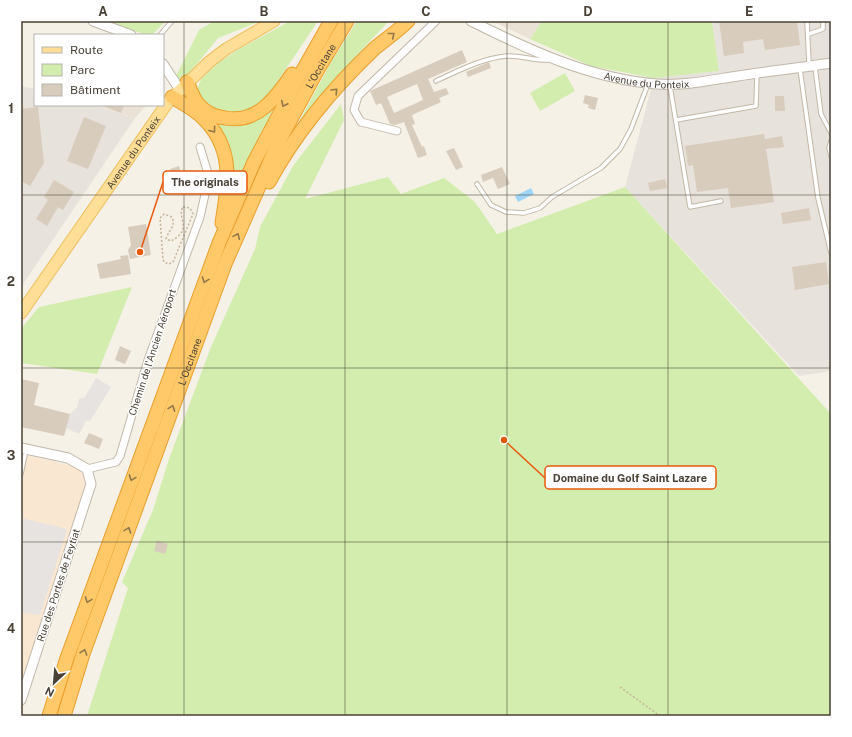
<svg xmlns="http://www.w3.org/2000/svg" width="852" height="737" font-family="'Public Sans',sans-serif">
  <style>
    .residential { fill: #eae2d5 }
    .commercial { fill: #f9e7d1 }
    .industrial { fill: #e8e2dc }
    .green { fill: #d2edad }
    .parking { fill: #e6e3e0 }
    .water { fill: #9fd6f7 }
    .building { fill: #d8ccbc; fill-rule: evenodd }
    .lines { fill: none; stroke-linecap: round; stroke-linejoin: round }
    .service-casing { stroke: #c2b8a9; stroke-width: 5.5 }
    .minor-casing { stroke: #c2b8a9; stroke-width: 9 }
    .tertiary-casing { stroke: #c2b8a9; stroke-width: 11 }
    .primary-casing { stroke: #efbe5c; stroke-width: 13 }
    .motorway-casing { stroke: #ec9f2b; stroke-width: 15 }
    .path { stroke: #c5b499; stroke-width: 1.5; stroke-dasharray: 2 2; stroke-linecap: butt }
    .service { stroke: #fff; stroke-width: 3.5 }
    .minor { stroke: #fff; stroke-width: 7 }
    .tertiary { stroke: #fff; stroke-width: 9 }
    .primary { stroke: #ffde97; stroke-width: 11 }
    .motorway { stroke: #ffc869; stroke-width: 13 }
    .oneway { stroke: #92774a }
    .grid { fill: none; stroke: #494135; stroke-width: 1; stroke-opacity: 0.55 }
    .labels { text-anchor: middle; stroke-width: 3; stroke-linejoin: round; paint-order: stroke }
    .street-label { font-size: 10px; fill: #494135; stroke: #fff }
    .leader { fill: none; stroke: #e8590c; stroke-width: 1.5 }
    .callout-dot { fill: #e8590c; stroke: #fff; stroke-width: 1.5 }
    .callout { fill: #fff; stroke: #e8590c; stroke-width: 1.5 }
    .callout-label { font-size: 11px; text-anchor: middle; font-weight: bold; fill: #494135 }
    .neatline { fill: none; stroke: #494135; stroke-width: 1.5 }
    .grid-label { font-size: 13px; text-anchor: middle; font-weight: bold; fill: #494135 }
  </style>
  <rect width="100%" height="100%" fill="#f5f1e7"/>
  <!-- residential -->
  <g class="residential">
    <path d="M492,21h50l-12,18z"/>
    <path d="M93,105h54l-12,13z"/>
  </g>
  <!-- commercial -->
  <path class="commercial" d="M21,454l51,12 8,4 3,5 2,11 -64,199z"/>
  <!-- industrial -->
  <g class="industrial">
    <path d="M712,21h119v350l-32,5 -174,-189 29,-109 65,-7z"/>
    <path d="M21,86l14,3v16h58l42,13 -114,169z"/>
  </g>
  <!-- green -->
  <g class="green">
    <path d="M108,21h58l-14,14h-6z"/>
    <path d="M214,21h47l-43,17 -35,43 -7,-5 23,-46z"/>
    <path d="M290,21h28l-53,79 -22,15 -28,-2 -18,-14c0,-8 1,-17 7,-23 22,-23 59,-39 86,-55z"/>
    <path d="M357,21h32l-52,55 -51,70 43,-80z"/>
    <path d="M542,21h170l7,50 -65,7 -63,-12 -61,-27z"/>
    <path d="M565,73l10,18 -35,20 -10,-18z"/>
    <path d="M277,102l-47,96 -22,-80 22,7z"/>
    <path d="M341,104l3,16 -39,79 83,-22 13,17 43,-16 31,24 22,32 128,-47 206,227v302h-744l41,-128 -6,-6 31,-72 16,-51 42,-112 44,-98 5,-22 33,-61z"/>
    <path d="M132,287l-35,87 -76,-11v-34l18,-22z"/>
  </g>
  <!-- parking -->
  <g class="parking">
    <path d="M96,378l15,9 -21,34h-4l-7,13 -13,-6 4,-14 7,-7 2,-8 6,-2z"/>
    <path d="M21,518l46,11 -27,86 -19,-3z"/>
  </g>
  <!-- water -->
  <path class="water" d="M531,188l3,6 -16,8 -3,-6z"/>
  <!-- building -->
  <g class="building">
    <path d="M719,21h78l3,24 -35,5 -2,-11 -20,3 1,11 -20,3z"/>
    <path d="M462,50l5,12 -39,17 6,13 12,-4 3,6 -10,4 2,4 -29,13 3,9 -3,1 10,22 2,-1 3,9 -9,3 -14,-36 -9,3 -5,-1 -9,-21 -5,2 -6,-14zM417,84l6,16 -29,13 -7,-16z"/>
    <path d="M489,62l2,6 -23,9 -2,-5z"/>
    <path d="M585,95l13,3 -3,12 -7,-2 1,-3 -6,-2z"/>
    <path d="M775,96h9l1,15h-10z"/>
    <path d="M101,105h23l-3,8z"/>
    <path d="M38,107l6,56 -14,23 -9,-5v-72z"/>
    <path d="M84,117l22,9 -18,43 -21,-8z"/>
    <path d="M764,134l1,5 17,-3 2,11 -18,2 8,53 -43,6 -3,-20 -31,4 -4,-27 -5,1 -3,-20z"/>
    <path d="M454,148l9,19 -7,3 -10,-19z"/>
    <path d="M179,166l4,13 -9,3 -4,-13z"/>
    <path d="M502,167l8,17 -12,5 -5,-11 -10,4 -2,-7z"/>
    <path d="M665,179l2,9 -17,3 -2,-8z"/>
    <path d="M54,180l20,12 -11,18 -5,-3 -11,19 -11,-7 12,-19 -4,-3z"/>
    <path d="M809,208l2,12 -28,4 -2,-11z"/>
    <path d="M146,224l5,31 -21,4 -2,-9 3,-5 -3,-18z"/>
    <path d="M128,255l3,19 -31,5 -3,-15 24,-5 -1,-3z"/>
    <path d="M826,262l3,22 -34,6 -3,-23z"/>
    <path d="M120,346l11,5 -6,13 -10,-4z"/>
    <path d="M21,379l18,4 -5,22 36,9 -6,22 -43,-9z"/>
    <path d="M89,433l14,6 -4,10 -15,-6z"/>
    <path d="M157,540l11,4 -3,10 -11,-3z"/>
  </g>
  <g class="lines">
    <!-- service casing -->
    <g class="service-casing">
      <g id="service">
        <path d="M807,21l2,44"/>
        <path d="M809,34l14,-5v-8"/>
        <path d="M160,35l12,-14"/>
        <path d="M815,67l6,47 10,19"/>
        <path d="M800,69l18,129 13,55"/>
        <path d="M436,81c22,-10 46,-23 71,-25 14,-1 27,5 41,4"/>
        <path d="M670,86l20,121 31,-6"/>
        <path d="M676,120l80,-14 1,-32"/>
        <path d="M831,141l-2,7 2,8"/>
        <path d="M477,184l14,21 15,7 18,1 16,-5 12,-11 49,-29 19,-19 11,-20 17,-45"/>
        <path d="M21,474l5,-24"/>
      </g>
    </g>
    <!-- minor casing -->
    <g class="minor-casing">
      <g id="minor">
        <path d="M397,131l-36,-9 -7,-12 4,-14 78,-75"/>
        <path d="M87,469l29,-7 4,-6 28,-96 52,-143 8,-36 -1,-11 -7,-23"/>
      </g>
    </g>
    <!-- tertiary casing -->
    <g class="tertiary-casing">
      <g id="tertiary">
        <path d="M93,21l38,14"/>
        <path id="s1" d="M471,21c58,29 120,58 186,63 27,2 54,-4 81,-8 31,-5 62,-8 93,-13"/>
        <path d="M163,64l17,26"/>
        <path d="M21,448l47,10 19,11 4,15 -70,216"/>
      </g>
    </g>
    <!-- primary casing -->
    <g class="primary-casing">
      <g id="primary">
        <path id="s2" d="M21,313l147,-211 41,-40 17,-13 48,-28"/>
      </g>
    </g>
    <!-- motorway casing -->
    <g class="motorway-casing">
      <g id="motorway">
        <path d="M187,82c4,8 6,16 11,22 7,8 17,13 27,14 32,6 51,-20 67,-44"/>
        <path d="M172,97c10,6 22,12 30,20 33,31 26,67 20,106"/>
        <path d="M269,182c27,-50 65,-95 106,-134 11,-9 23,-17 33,-27"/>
        <path d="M49,716l18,-58 152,-415 35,-81 44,-83 33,-58"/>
        <path id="s3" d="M64,716l19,-62 142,-390 53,-121 39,-72 30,-50"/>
      </g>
    </g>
    <!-- path -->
    <g class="path">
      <path d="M183,207l7,1 3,6 -20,48 -4,2 -5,-2 -1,-3 -3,-41 4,-4 8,3c4,10 -3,12 -6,22l5,2c23,-12 5,-24 12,-34z"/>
      <path d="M620,687l40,29"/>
    </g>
    <!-- service -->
    <use href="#service" class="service"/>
    <!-- minor -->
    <use href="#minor" class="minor"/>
    <!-- tertiary -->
    <use href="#tertiary" class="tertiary"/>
    <!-- primary -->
    <use href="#primary" class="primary"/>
    <!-- motorway -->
    <use href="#motorway" class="motorway"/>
  </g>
  <!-- one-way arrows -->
  <defs><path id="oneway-chevron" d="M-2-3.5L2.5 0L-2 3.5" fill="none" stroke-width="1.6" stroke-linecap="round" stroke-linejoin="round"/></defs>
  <g class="oneway">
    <use href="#oneway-chevron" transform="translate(392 35) rotate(-39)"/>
    <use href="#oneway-chevron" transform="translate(335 91) rotate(-46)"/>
    <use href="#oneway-chevron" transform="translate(284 104) rotate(117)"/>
    <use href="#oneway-chevron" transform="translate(213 130) rotate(54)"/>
    <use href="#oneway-chevron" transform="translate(237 236) rotate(-66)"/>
    <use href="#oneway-chevron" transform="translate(205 280) rotate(110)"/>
    <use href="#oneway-chevron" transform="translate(172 408) rotate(-70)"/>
    <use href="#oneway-chevron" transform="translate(132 478) rotate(110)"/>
    <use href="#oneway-chevron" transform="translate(128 530) rotate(-70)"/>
    <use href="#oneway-chevron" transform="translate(88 600) rotate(110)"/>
    <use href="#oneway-chevron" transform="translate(84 652) rotate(-71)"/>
  </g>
  <!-- grid -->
  <path class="grid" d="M184,21v695M345,21v695M507,21v695M668,21v695M21,195h810M21,368h810M21,542h810"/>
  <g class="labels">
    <!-- street labels -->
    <g class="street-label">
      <text dy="4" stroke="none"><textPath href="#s3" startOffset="700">L'Occitane</textPath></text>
      <text dy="4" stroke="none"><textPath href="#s1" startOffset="187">Avenue du Ponteix</textPath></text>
      <text dy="4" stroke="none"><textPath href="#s2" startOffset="196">Avenue du Ponteix</textPath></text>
      <text transform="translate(152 352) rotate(-72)" y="4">Chemin de l'Ancien Aéroport</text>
      <text dy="4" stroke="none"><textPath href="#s3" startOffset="376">L'Occitane</textPath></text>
      <text transform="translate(58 585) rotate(-72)" y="4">Rue des Portes de Feytiat</text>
    </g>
  </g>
  <!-- callouts -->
  <path class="leader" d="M140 252L163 182M504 440L545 478"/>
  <g class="callout-dot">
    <circle cx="140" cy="252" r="4"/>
    <circle cx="504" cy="440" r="4"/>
  </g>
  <g class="callout">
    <rect x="163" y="171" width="84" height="23" rx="4"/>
    <rect x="545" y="466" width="171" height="23" rx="4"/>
  </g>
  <g class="callout-label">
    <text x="205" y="186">The originals</text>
    <text x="630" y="482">Domaine du Golf Saint Lazare</text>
  </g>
  <!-- border -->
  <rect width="852" height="737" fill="none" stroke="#ffffff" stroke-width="44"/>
  <!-- legend -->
  <rect x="34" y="34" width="130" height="72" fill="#ffffff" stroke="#b6b3ae"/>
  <rect x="42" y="47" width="20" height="6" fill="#ffde97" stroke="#b6b3ae"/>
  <text x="70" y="54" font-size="12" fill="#494135">Route</text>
  <rect x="42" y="64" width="20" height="12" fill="#d2edad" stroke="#b6b3ae"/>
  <text x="70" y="74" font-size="12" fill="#494135">Parc</text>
  <rect x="42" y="84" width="20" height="12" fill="#d8ccbc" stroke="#b6b3ae"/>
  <text x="70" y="94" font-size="12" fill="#494135">Bâtiment</text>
  <!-- north arrow -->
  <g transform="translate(54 683) rotate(206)" stroke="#ffffff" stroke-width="3" paint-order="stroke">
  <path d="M0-3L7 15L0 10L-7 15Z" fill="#494135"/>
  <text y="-6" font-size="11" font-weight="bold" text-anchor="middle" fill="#494135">N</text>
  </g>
  <rect x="22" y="22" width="808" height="693" class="neatline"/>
  <g class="grid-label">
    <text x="103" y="16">A</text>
    <text x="264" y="16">B</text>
    <text x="426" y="16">C</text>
    <text x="588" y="16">D</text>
    <text x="749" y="16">E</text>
    <text x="11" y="113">1</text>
    <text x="11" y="286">2</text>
    <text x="11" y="460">3</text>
    <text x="11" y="633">4</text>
  </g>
</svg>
